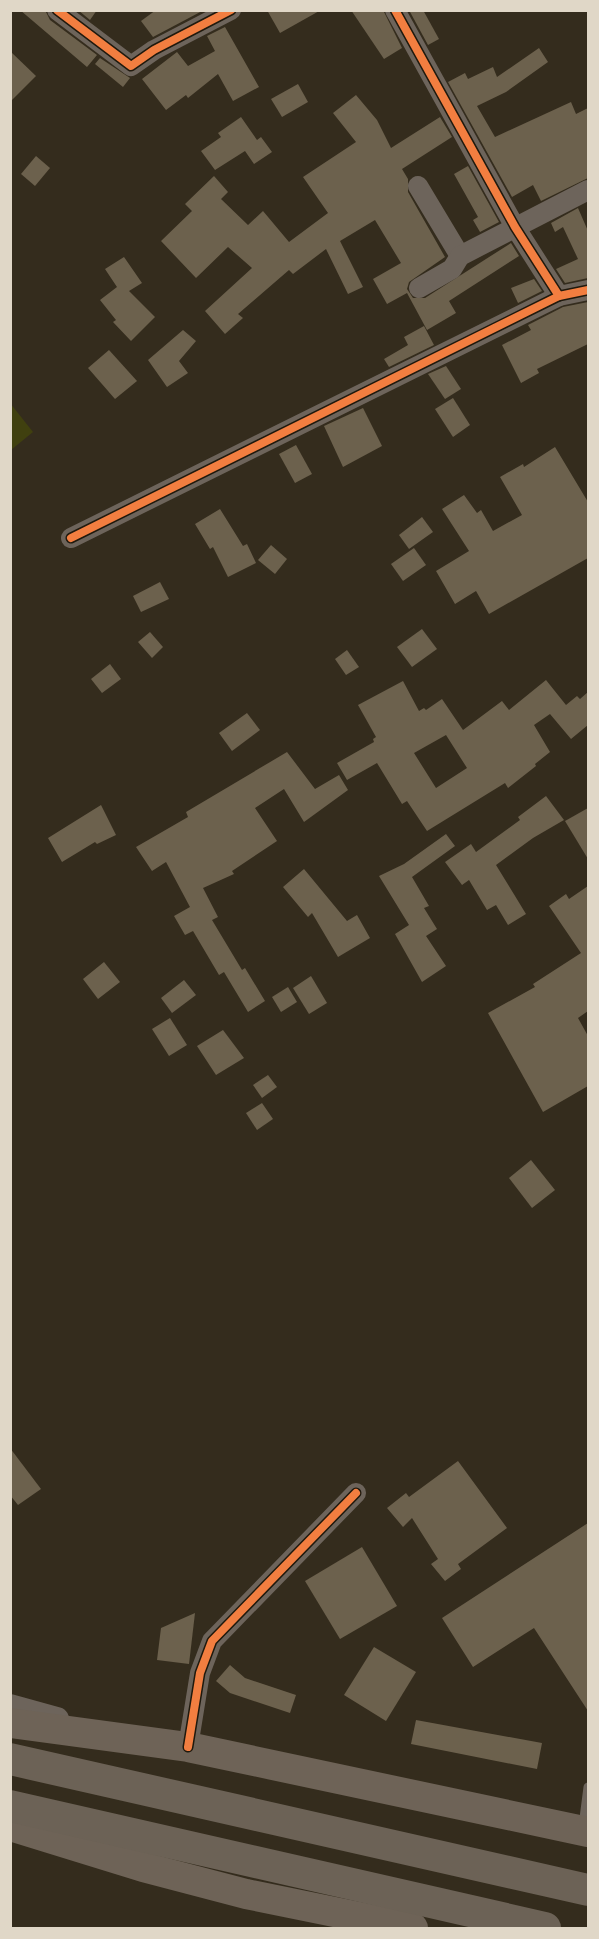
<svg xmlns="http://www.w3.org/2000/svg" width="599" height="1939" font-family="'Roboto Condensed',sans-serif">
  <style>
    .green { fill: #40400f }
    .building { fill: #6c614d; fill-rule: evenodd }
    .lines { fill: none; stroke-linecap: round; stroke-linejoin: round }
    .service { stroke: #6d645b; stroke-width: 9 }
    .minor { stroke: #6d645b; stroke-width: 20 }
    .tertiary { stroke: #6d645b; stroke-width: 24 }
    .primary { stroke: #6e6357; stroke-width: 30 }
    .trunk { stroke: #6c6256; stroke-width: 32 }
    .cycleway-casing { stroke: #1f190d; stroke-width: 11 }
    .cycleway { stroke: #f27e40; stroke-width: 8 }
  </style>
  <rect width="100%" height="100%" fill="#342c1d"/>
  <!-- green -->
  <path class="green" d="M10,403l23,29 -22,18h-1z"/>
  <!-- building -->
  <g class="building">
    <path d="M20,10h25l5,10 47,35 -10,12z"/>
    <path d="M78,10h19l-7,10z"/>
    <path d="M156,10h48l-51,27 -12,-16z"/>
    <path d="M267,10h54l-41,23z"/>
    <path d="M351,10h32l19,38 -18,11z"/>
    <path d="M409,10h14l16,29 -11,6z"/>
    <path d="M225,27l34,60 -26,14 -15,-27 -30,24 -2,-3 -20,15 -24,-31 35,-27 11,14 27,-15 -8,-15z"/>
    <path d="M539,48l9,14 -42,30 -29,14 18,31 76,-35 5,12 12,-6v70l-47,23 -8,-16 -21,12 -64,-115 17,-9 3,6 25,-12 4,10z"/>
    <path d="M10,51l26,25 -26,26z"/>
    <path d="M100,58l30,20 -7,9 -28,-23z"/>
    <path d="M298,84l10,18 -26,15 -11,-18z"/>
    <path d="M356,95l21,25 14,28 49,-31 12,20 -50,32 6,10v13l37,65 -36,25 -2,7 6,9h12l86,-55 8,13 -70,45 7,12 -29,17 -20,-37 -20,11 -14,-25 28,-16 -26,-43 -35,21 23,46 -15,7 -22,-45 -33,25 -4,-4 -51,44 5,4 -18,16 -20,-23 47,-43 -24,-21 -32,31 -35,-37 31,-30 -7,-7 29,-28 14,16 -7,7 27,26 15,-14 26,31 39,-29 -25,-36 53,-35 -23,-29z"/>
    <path d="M241,117l16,23 4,-3 11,15 -18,12 -9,-13 -30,19 -14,-19 20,-14 -3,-4z"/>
    <path d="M36,156l14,12 -15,18 -14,-12z"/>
    <path d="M468,166l31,56 -19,10 -7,-12 5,-3 -24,-43z"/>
    <path d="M578,208l10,23v47l-23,5 -9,-14 22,-10 -15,-32 -8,5 -4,-9z"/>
    <path d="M124,257l18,26 -13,8 26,26 -24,24 -18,-19 3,-2 -16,-20 17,-13 -12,-18z"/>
    <path d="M534,279l8,12 -24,12 -7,-15z"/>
    <path d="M588,302v42l-51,25 2,4 -18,10 -19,-38 29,-15 -3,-5 35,-18z"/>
    <path d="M424,326l10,19 -45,22 -5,-8 24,-14 -4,-8z"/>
    <path d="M183,330l13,11 -17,20 9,12 -21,14 -19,-27z"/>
    <path d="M109,350l28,31 -22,18 -27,-31z"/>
    <path d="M446,366l15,23 -16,10 -17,-25z"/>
    <path d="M453,398l17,27 -17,12 -18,-28z"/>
    <path d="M363,408l19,38 -39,21 -19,-41z"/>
    <path d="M296,445l16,29 -17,9 -16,-29z"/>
    <path d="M555,447l33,55v56l-99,56 -13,-23 -21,13 -19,-33 33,-20 -27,-42 22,-14 13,18 4,-3 12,21 29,-16 -22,-38 23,-13 1,3z"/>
    <path d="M220,509l23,37 4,-2 9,19 -28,14 -15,-30 -3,2 -15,-25z"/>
    <path d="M422,517l11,15 -24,17 -10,-14z"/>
    <path d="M271,545l16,14 -12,15 -17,-14z"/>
    <path d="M414,548l12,17 -23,16 -12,-17z"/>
    <path d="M160,582l9,17 -28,13 -8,-16z"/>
    <path d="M422,629l15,20 -25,18 -15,-20z"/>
    <path d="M150,632l13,15 -11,11 -14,-16z"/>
    <path d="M347,650l12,17 -13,8 -11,-16z"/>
    <path d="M110,664l11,15 -19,14 -11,-14z"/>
    <path d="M546,680l20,25 11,-9 3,3 8,-7v33l-17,14 -21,-25 -16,11 16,27 -15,12 1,2 -28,22 -3,-5 -78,48 -20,-30 -5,3 -25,-41 -30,17 -10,-17 37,-21 -1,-3 3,-2 -18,-32 45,-24 16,30 5,-3 2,2 16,-11 21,31 39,-29 7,9zM446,735l21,33 -31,20 -22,-35z"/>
    <path d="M247,713l13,17 -28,21 -13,-18z"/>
    <path d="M287,752l28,37 24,-14 9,15 -44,32 -20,-33 -29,19 22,33 -45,30 2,3 -31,14 15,29 -6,3 30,50 3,-2 20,33 -17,11 -24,-40 -5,3 -26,-44 -8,4 -11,-19 16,-9 -24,-45 -14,9 -16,-24 52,-30 -2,-5z"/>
    <path d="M546,796l18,24 -31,18 -37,27 30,49 -18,11 -12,-20 -9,5 -18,-30 -7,5 -17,-23 26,-18 5,8 44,-32 -2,-3z"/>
    <path d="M101,805l15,30 -19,9 -2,-2 -33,20 -14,-24z"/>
    <path d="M588,808v51l-23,-38z"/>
    <path d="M446,834l9,12 -43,31 17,29 -5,2 13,21 -11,7 20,30 -24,16 -27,-48 14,-9 -30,-49 25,-12z"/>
    <path d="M304,869l43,52 10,-6 13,23 -32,19 -26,-44 -4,4 -25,-30z"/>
    <path d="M588,886v125l-10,7 10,18v50l-45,26 -55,-99 47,-26 -2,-3 48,-31 -32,-47 17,-12 3,5z"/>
    <path d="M104,962l16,20 -22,17 -15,-20z"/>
    <path d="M311,976l16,27 -18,11 -16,-26z"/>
    <path d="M184,980l12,15 -24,18 -11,-15z"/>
    <path d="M288,987l9,15 -16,10 -9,-15z"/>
    <path d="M170,1018l17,27 -18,11 -17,-27z"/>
    <path d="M223,1030l21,28 -28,17 -19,-29z"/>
    <path d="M268,1075l9,12 -15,11 -9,-13z"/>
    <path d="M262,1103l11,16 -16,11 -11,-17z"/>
    <path d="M531,1160l24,30 -23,18 -23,-30z"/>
    <path d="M10,1448l31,41 -23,16 -8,-10z"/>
    <path d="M458,1461l49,67 -49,36 3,5 -16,12 -14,-17 7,-5 -26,-41 -9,9 -16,-19 19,-15 3,4z"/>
    <path d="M588,1523v188l-54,-83 -61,39 -31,-49z"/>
    <path d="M362,1547l35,59 -57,33 -35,-58z"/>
    <path d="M195,1613l-6,51 -32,-4 4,-32z"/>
    <path d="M374,1647l42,25 -30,49 -42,-26z"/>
    <path d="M230,1665l15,13 51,17 -6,18 -60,-20 -14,-12z"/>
    <path d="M416,1720l126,23 -5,26 -126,-25z"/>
  </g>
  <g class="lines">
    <!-- service -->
    <path class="service" d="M583,1826l5,-39"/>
    <!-- minor -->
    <g class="minor">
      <path d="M57,10l74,56 23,-16 77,-40"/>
      <path d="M395,10l120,217 44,69"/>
      <path d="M418,186l42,70"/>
      <path d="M419,288l33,-19 8,-13 128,-66"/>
      <path d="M71,538l488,-242 29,-6"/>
      <path d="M188,1747l12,-74 12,-32 144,-148"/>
    </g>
    <!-- tertiary -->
    <path class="tertiary" d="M10,1706l47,13"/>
    <!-- primary -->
    <g class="primary">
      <path d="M10,1723l178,24 400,85"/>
      <path d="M10,1826l133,41 103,27 167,34"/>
    </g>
    <!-- trunk -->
    <g class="trunk">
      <path d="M10,1759l578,131"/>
      <path d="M10,1806l535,122"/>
    </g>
    <!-- cycleway casing -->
    <g class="cycleway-casing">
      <g id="cycleway">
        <path d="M57,10l74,56 23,-16 77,-40"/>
        <path d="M395,10l120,217 44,69"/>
        <path d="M71,538l488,-242 29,-6"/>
        <path d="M188,1747l12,-74 12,-32 144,-148"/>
      </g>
    </g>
    <!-- cycleway -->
    <use href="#cycleway" class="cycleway"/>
  </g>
  <!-- border -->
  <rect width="599" height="1939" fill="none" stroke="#e0d7c7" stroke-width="24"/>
</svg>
